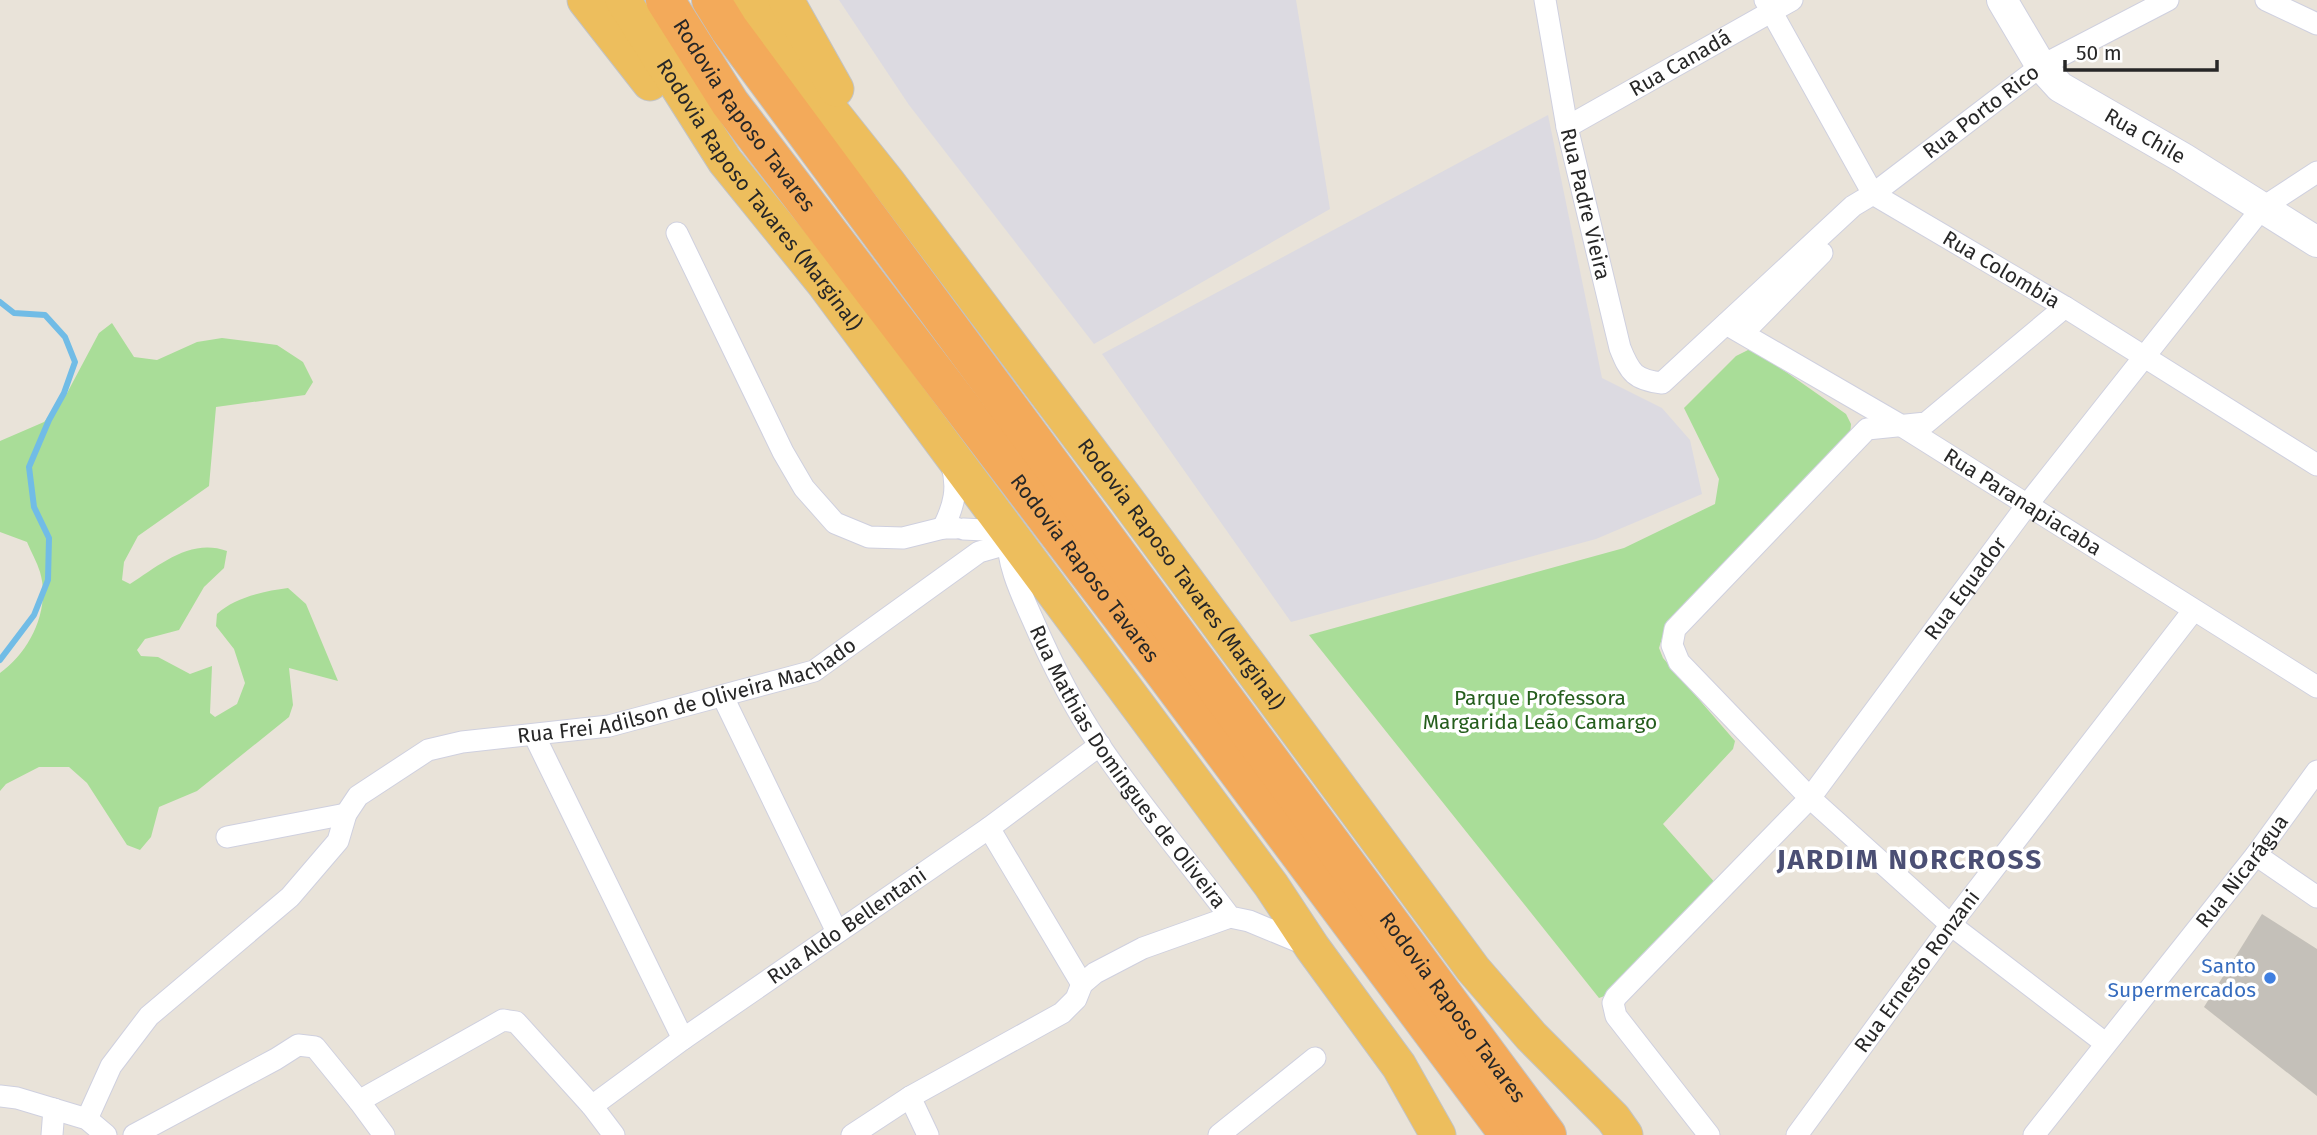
<svg xmlns="http://www.w3.org/2000/svg" width="2317" height="1135" font-family="'Fira Sans',sans-serif">
  <style>
    .industrial { fill: #dcdae1 }
    .green { fill: #a9dd98 }
    .lines { fill: none; stroke-linecap: round; stroke-linejoin: round }
    .stream { stroke: #71bce6; stroke-width: 6 }
    .building { fill: #c4c0b9 }
    .minor-casing { stroke: #cfd0df; stroke-width: 23 }
    .secondary-casing { stroke: #cfd0df; stroke-width: 32 }
    .trunk-casing { stroke: #c3c3c3; stroke-width: 37 }
    .motorway-casing { stroke: #c3c3c3; stroke-width: 40 }
    .minor { stroke: #fff; stroke-width: 21 }
    .secondary { stroke: #fff; stroke-width: 30 }
    .trunk { stroke: #edbe5d; stroke-width: 35 }
    .motorway { stroke: #f3aa5a; stroke-width: 38 }
    .shop-dot { fill: #3f7fe0; stroke: #fff; stroke-width: 2.5 }
    .labels { text-anchor: middle; stroke-width: 7; stroke-linejoin: round; paint-order: stroke }
    .street-label { font-size: 21px; fill: #272727; stroke: #fff }
    .park-label { font-size: 21px; fill: #255e1d; stroke: #fff }
    .shop-label { font-size: 21px; fill: #366cbe; stroke: #fff; text-anchor: end }
    .district-label { font-size: 28px; font-weight: bold; letter-spacing: 2px; fill: #4b4f74; stroke: #fff }
  </style>
  <rect width="100%" height="100%" fill="#e9e3d9"/>
  <!-- industrial -->
  <g class="industrial">
    <path d="M839,0h457l34,209 -236,135 -185,-239z"/>
    <path d="M1548,115l54,263 60,30 28,32 12,54 -106,45 -305,83 -189,-268z"/>
  </g>
  <!-- green -->
  <g class="green">
    <path d="M112,323l22,34 23,3 40,-18 25,-4 55,7 26,17 10,20 -8,13 -89,12 -7,79 -71,50 -14,26 -2,18 8,4c30,-19 60,-46 97,-33l-3,17 -20,19 -25,43 -34,9 -8,11 4,6 17,1 32,17 22,-8 -2,47 5,4 22,-13 8,-21 -11,-34 -18,-23 1,-12c18,-17 48,-23 71,-26l18,16 32,77 -49,-13 4,37 -4,12 -92,74 -38,16 -8,30 -11,13 -13,-5 -40,-62 -18,-16h-30l-33,17 -6,7v-118c30,-21 51,-64 40,-101 -3,-10 -9,-20 -13,-30l-27,-10v-91l44,-19 22,-27 33,-62z"/>
    <path d="M1750,349l9,4 87,61 5,10 -1,12 -187,199 -4,13 4,10 72,83 -2,8 -70,75 54,61 -101,107 -17,6 -290,-363 315,-87 91,-44 4,-25 -35,-71 52,-52z"/>
  </g>
  <g class="lines">
    <!-- stream -->
    <path class="stream" d="M0,302l14,11 31,2 20,22 10,25 -11,31 -15,27 -20,47 5,40 15,31 -1,42 -14,35 -34,45"/>
  </g>
  <!-- building -->
  <path class="building" d="M2262,914l55,35v147l-113,-89z"/>
  <g class="lines">
    <!-- minor casing -->
    <g class="minor-casing">
      <g id="minor">
        <path id="s1" d="M1545,0l22,127 53,221c10,25 15,32 42,35l191,-177 20,-12 168,-128 127,-66"/>
        <path id="s2" d="M1765,0l108,194 192,113 252,158"/>
        <path d="M2266,0l51,24"/>
        <path id="s3" d="M1567,127l225,-127"/>
        <path d="M677,233l106,219 21,36 31,35 34,14 34,1 40,-10"/>
        <path d="M2065,307l-139,116 -59,6 -192,200 -3,16 7,17 131,136 141,127 154,118"/>
        <path id="s4" d="M1726,324l176,102 415,261"/>
        <path d="M1743,333l79,-80"/>
        <path d="M951,463c8,24 3,43 -8,65h13"/>
        <path id="s5" d="M963,529l44,2c0,32 12,58 25,87 19,44 41,88 68,128 40,59 87,114 130,171l19,4 58,24"/>
        <path d="M723,697l114,235"/>
        <path d="M534,735l149,304"/>
        <path d="M989,828l93,156"/>
        <path d="M227,837l119,-23"/>
        <path d="M2256,855l61,42"/>
        <path d="M0,1096l17,2 70,21 19,16"/>
        <path d="M910,1097l18,38"/>
        <path d="M359,1101l25,34"/>
        <path id="s6" d="M592,1106l91,-67 306,-211 111,-83"/>
        <path id="s7" d="M87,1119l24,-53 38,-50 141,-119 48,-56 8,-27 12,-18 70,-46 34,-8 147,-16 205,-55 165,-119 21,-6 21,5"/>
        <path d="M52,1135l2,-26"/>
        <path d="M134,1135l142,-76 22,-14 17,2 44,54 144,-81 13,2 76,84 22,29"/>
        <path d="M852,1135l58,-38 152,-84 14,-14 6,-15 13,-11 48,-25 87,-31"/>
        <path d="M1219,1135l96,-77"/>
        <path id="s8" d="M1709,1135l-93,-119 -3,-13 3,-6 194,-199 217,-293 235,-297 55,-36"/>
        <path id="s9" d="M1797,1135l164,-224 232,-300"/>
        <path id="s10" d="M2034,1135l222,-280 61,-84"/>
      </g>
    </g>
    <!-- secondary casing -->
    <g class="secondary-casing">
      <g id="secondary">
        <path id="s11" d="M2002,0l39,66 19,21 123,71 134,84"/>
      </g>
    </g>
    <!-- trunk casing -->
    <g class="trunk-casing">
      <g id="trunk">
        <path d="M585,0l65,83"/>
        <path id="s12" d="M623,0l102,161 98,121 448,603 41,62 87,119 39,69"/>
        <path id="s13" d="M750,0l53,76 86,108 237,315 347,470 58,67 82,82 12,17"/>
        <path d="M786,0l50,89"/>
      </g>
    </g>
    <!-- motorway casing -->
    <g class="motorway-casing">
      <g id="motorway">
        <path id="s14" d="M665,0l65,103 433,568 346,464"/>
        <path id="s15" d="M711,0l18,29 818,1106"/>
      </g>
    </g>
    <!-- minor -->
    <use href="#minor" class="minor"/>
    <!-- secondary -->
    <use href="#secondary" class="secondary"/>
    <!-- trunk -->
    <use href="#trunk" class="trunk"/>
    <!-- motorway -->
    <use href="#motorway" class="motorway"/>
  </g>
  <!-- markers -->
  <circle class="shop-dot" cx="2270" cy="978" r="7"/>
  <g class="labels">
    <!-- street labels -->
    <g class="street-label">
      <text dy="7" stroke="none"><textPath href="#s3" startOffset="130">Rua Canadá</textPath></text>
      <text dy="7" stroke="none"><textPath href="#s1" startOffset="835">Rua Porto Rico</textPath></text>
      <text dy="7" stroke="none"><textPath href="#s14" startOffset="140">Rodovia Raposo Tavares</textPath></text>
      <text dy="7" stroke="none"><textPath href="#s11" startOffset="203">Rua Chile</textPath></text>
      <text dy="7" stroke="none"><textPath href="#s12" startOffset="238">Rodovia Raposo Tavares (Marginal)</textPath></text>
      <text dy="7" stroke="none"><textPath href="#s1" startOffset="208">Rua Padre Vieira</textPath></text>
      <text dy="7" stroke="none"><textPath href="#s2" startOffset="371">Rua Colombia</textPath></text>
      <text dy="7" stroke="none"><textPath href="#s4" startOffset="346">Rua Paranapiacaba</textPath></text>
      <text dy="7" stroke="none"><textPath href="#s14" startOffset="707">Rodovia Raposo Tavares</textPath></text>
      <text dy="7" stroke="none"><textPath href="#s13" startOffset="718">Rodovia Raposo Tavares (Marginal)</textPath></text>
      <text dy="7" stroke="none"><textPath href="#s8" startOffset="710">Rua Equador</textPath></text>
      <text dy="7" stroke="none"><textPath href="#s7" startOffset="780">Rua Frei Adilson de Oliveira Machado</textPath></text>
      <text dy="7" stroke="none"><textPath href="#s5" startOffset="313">Rua Mathias Domingues de Oliveira</textPath></text>
      <text dy="7" stroke="none"><textPath href="#s10" startOffset="336">Rua Nicarágua</textPath></text>
      <text dy="7" stroke="none"><textPath href="#s6" startOffset="312">Rua Aldo Bellentani</textPath></text>
      <text dy="7" stroke="none"><textPath href="#s9" startOffset="203">Rua Ernesto Ronzani</textPath></text>
      <text dy="7" stroke="none"><textPath href="#s15" startOffset="1251">Rodovia Raposo Tavares</textPath></text>
    </g>
    <!-- park labels -->
    <g class="park-label">
      <text x="1540" y="705">Parque Professora<tspan x="1540" dy="24">Margarida Leão Camargo</tspan></text>
    </g>
    <!-- shop labels -->
    <g class="shop-label">
      <text x="2256" y="973">Santo<tspan x="2256" dy="24">Supermercados</tspan></text>
    </g>
    <!-- district labels -->
    <g class="district-label">
      <text x="1910" y="869">JARDIM NORCROSS</text>
    </g>
  </g>
  <!-- scale -->
  <path d="M2065 60v10h152v-10" fill="none" stroke="#272727" stroke-width="3.5"/>
  <text x="2076" y="60" font-size="21" fill="#272727" stroke="#ffffff" stroke-width="5" paint-order="stroke">50 m</text>
</svg>
